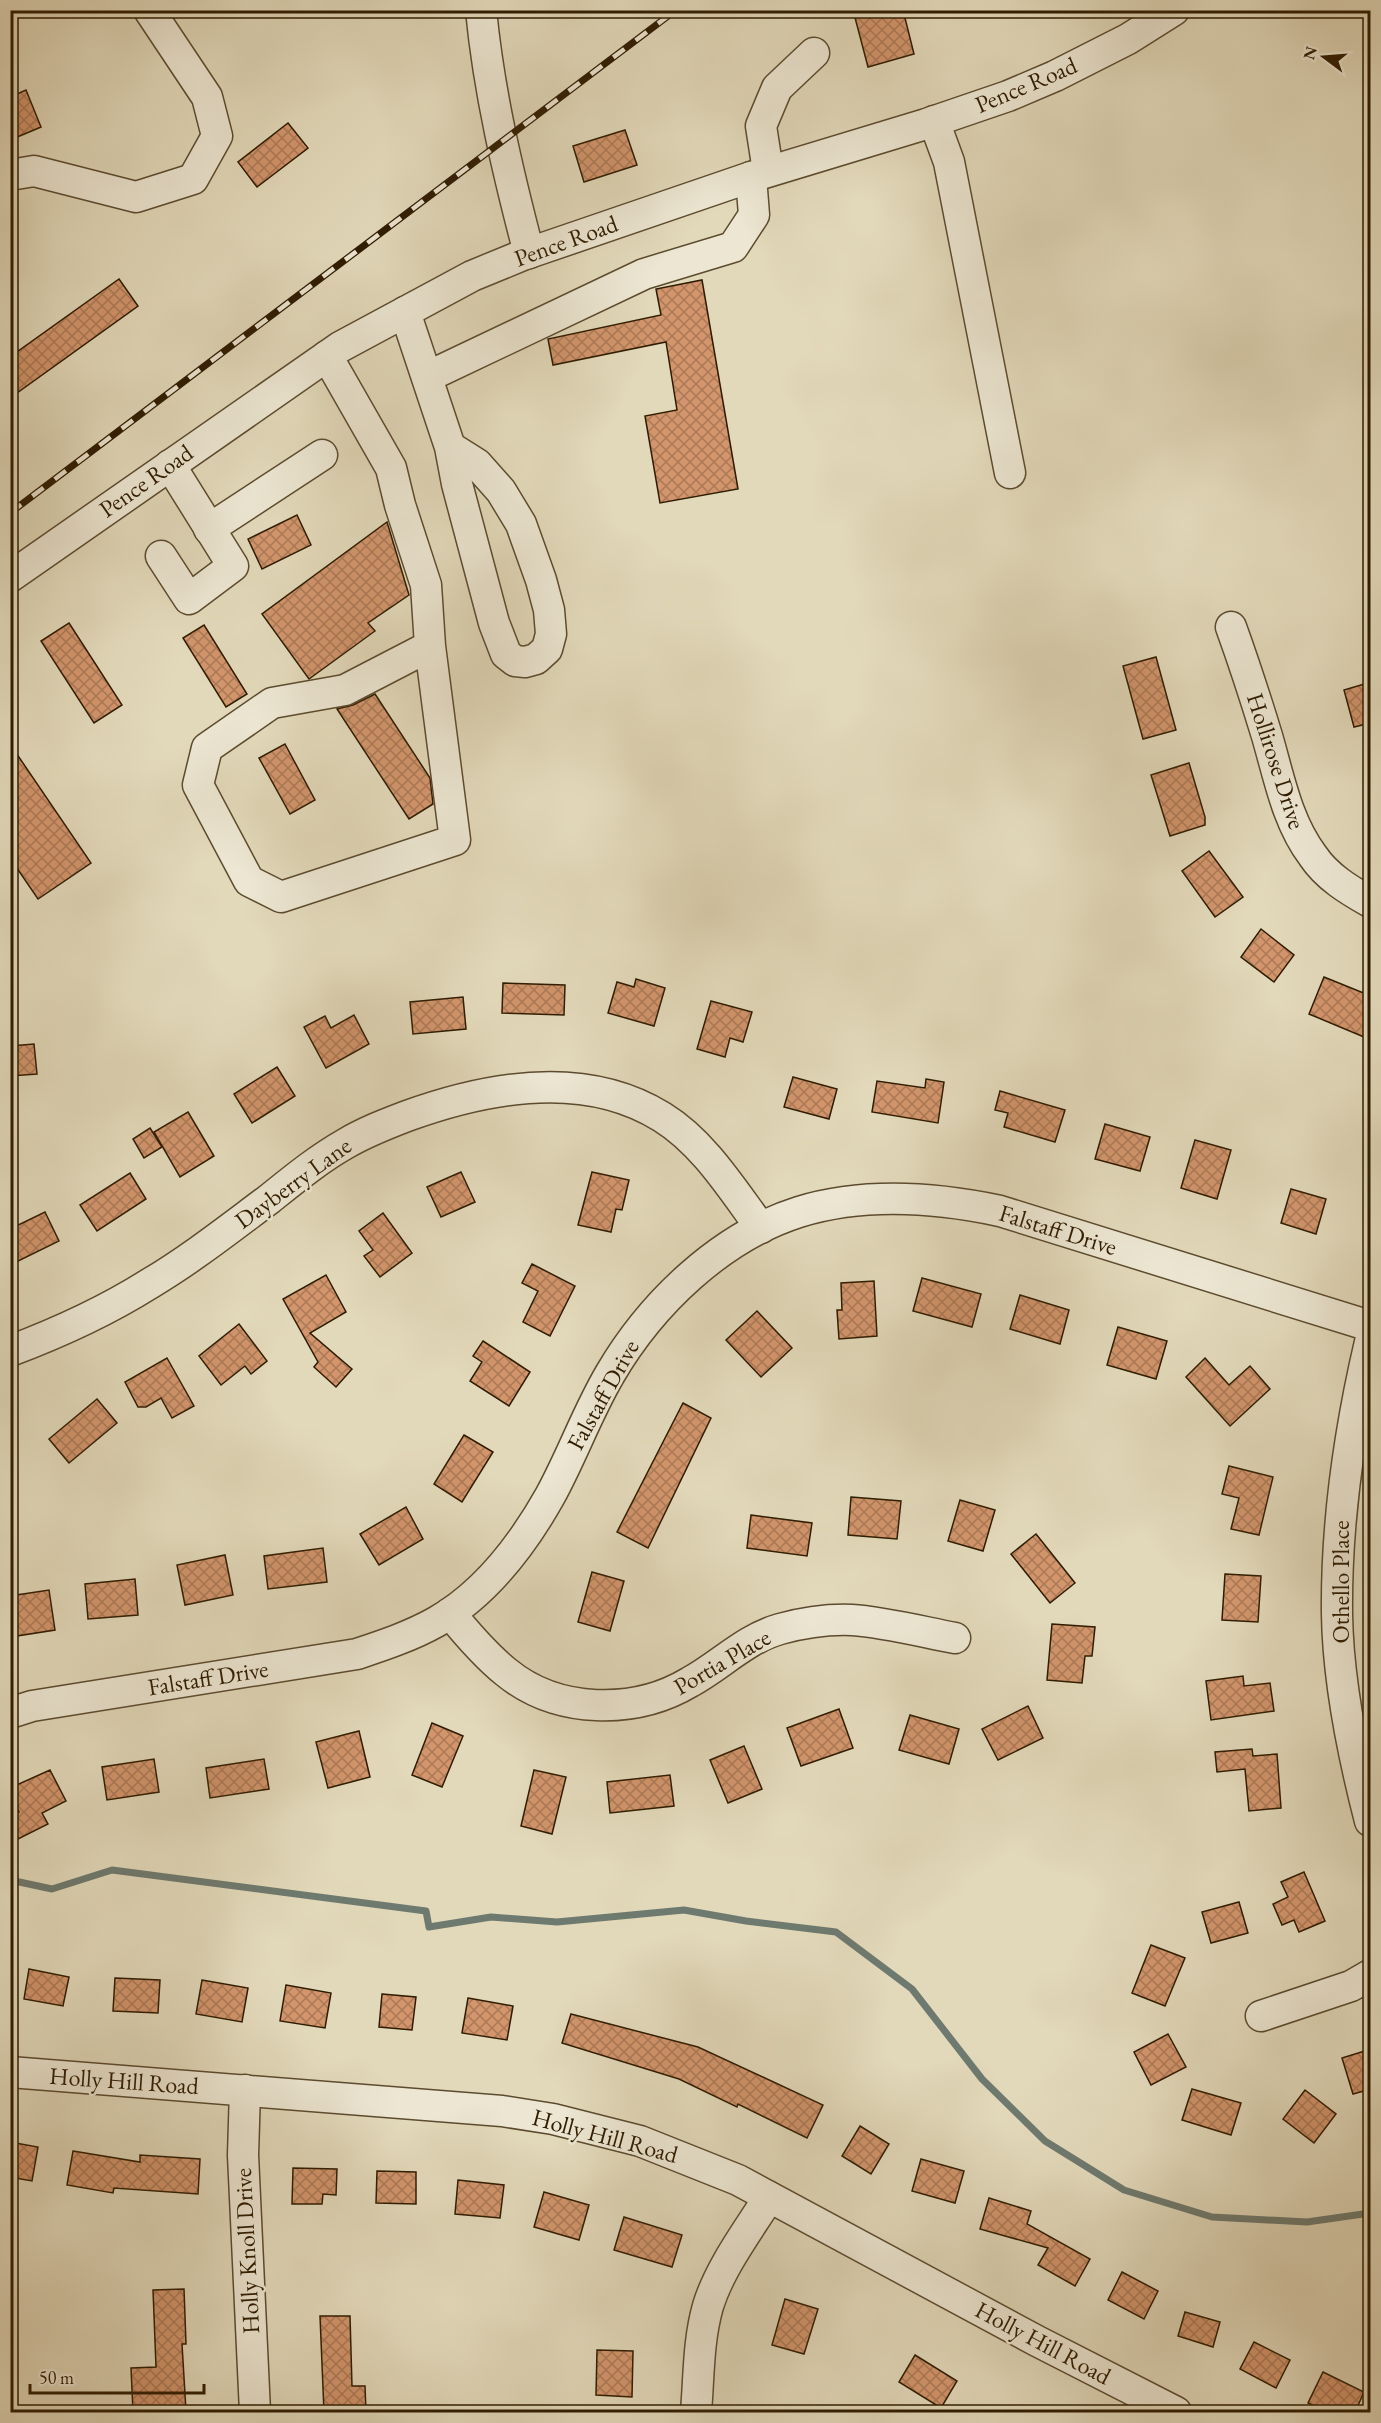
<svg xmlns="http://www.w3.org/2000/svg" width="1381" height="2423" font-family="'EB Garamond',serif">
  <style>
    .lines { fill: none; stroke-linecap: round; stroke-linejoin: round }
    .stream { stroke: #6e7a6f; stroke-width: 7 }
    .building { fill: url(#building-cross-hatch); stroke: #2f1c01; stroke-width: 1.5 }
    .minor-casing { stroke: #5c4b2f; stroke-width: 33 }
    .minor { stroke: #ece6d2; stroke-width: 30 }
    .rail-casing { stroke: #2f1c01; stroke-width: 7 }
    .rail { stroke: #ece6d2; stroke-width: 4.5; stroke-dasharray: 14; stroke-linecap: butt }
    .labels { text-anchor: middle; stroke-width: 5; stroke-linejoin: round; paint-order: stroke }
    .street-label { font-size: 24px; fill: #2f1c01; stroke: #ece6d2 }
  </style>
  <defs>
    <pattern id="building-cross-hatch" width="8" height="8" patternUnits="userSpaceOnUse" patternTransform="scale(1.5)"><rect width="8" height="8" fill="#d2956c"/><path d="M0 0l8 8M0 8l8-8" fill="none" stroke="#ab7956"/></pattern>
  </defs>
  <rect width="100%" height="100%" fill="#e2d9ba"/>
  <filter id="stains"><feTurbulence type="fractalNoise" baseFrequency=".00333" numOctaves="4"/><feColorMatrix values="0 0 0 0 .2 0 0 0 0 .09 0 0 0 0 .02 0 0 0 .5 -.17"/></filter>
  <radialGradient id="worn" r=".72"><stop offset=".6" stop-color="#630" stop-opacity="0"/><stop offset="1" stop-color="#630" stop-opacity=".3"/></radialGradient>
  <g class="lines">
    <!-- stream -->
    <path class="stream" d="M10,1880l42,9 60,-19 314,41 3,16 62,-10 66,5 127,-12 62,11 90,11 76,57 70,90 63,62 79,49 88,27 95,5 63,-9"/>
  </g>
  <!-- building -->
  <g class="building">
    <path d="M853,10h50l11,44 -46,13z"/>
    <path d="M26,90l15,37 -31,13v-43z"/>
    <path d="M288,123l20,25 -51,39 -19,-25z"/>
    <path d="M625,130l12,35 -53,17 -11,-36z"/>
    <path d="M119,279l19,27 -128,92v-41z"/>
    <path d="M702,280l36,209 -78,14 -15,-87 32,-6 -11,-68 -113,23 -5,-26 113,-24 -5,-26z"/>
    <path d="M297,515l14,30 -49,24 -14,-30z"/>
    <path d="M387,522l22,73 -41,28 7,8 -66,48 -47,-65z"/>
    <path d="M69,623l53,82 -28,18 -53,-82z"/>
    <path d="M204,625l43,69 -21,13 -43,-69z"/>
    <path d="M1156,657l20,73 -33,9 -20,-73z"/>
    <path d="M1371,682v41l-17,4 -10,-37z"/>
    <path d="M375,694l55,84 3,26 -24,15 -72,-110 16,-4z"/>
    <path d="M10,744l81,119 -53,36 -28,-41z"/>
    <path d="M285,744l30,56 -25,14 -31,-56z"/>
    <path d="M1189,763l16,54v8l-35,11 -19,-61z"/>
    <path d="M1209,851l34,46 -28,20 -33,-46z"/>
    <path d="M1261,929l33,26 -20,27 -33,-25z"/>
    <path d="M1324,977l47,19v27l-7,14 -55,-23z"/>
    <path d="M636,979l29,9 -11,38 -46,-13 9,-31 17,5z"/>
    <path d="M503,983l62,2 -1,30 -62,-2z"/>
    <path d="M463,997l3,32 -53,5 -3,-32z"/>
    <path d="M711,1001l41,11 -9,30 -13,-4 -5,19 -28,-8z"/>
    <path d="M354,1015l15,29 -43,24 -22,-41 21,-11 6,12z"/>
    <path d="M34,1044l3,30 -27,2v-30z"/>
    <path d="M277,1067l18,29 -43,27 -18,-29z"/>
    <path d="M793,1077l44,12 -8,30 -45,-12z"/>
    <path d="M926,1079l18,3 -6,41 -66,-11 5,-31 48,7z"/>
    <path d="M1000,1091l65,19 -10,32 -51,-15 4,-14 -13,-3z"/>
    <path d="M188,1112l26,44 -34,21 -26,-45z"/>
    <path d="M1105,1124l45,13 -10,34 -45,-12z"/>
    <path d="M150,1128l12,19 -18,11 -11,-19z"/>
    <path d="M1195,1140l36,10 -14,49 -36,-11z"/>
    <path d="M461,1172l14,30 -34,15 -14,-30z"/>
    <path d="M592,1172l37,8 -7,30 -6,-1 -5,23 -33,-7z"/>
    <path d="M130,1173l16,26 -49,32 -17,-26z"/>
    <path d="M1291,1189l35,10 -10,35 -35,-11z"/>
    <path d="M45,1212l14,29 -49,24v-36z"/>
    <path d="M383,1213l29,40 -32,24 -16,-21 9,-6 -14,-19z"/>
    <path d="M532,1264l43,22 -25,50 -27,-14 15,-31 -16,-8z"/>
    <path d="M326,1275l20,37 -36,21 42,36 -16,18 -22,-20 4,-5 -35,-63z"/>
    <path d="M922,1278l59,16 -9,33 -59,-16z"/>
    <path d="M874,1281l3,55 -38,3 -2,-29h5l-1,-27z"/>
    <path d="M1020,1295l49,15 -9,34 -50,-15z"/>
    <path d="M757,1311l35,37 -31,29 -35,-37z"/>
    <path d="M239,1324l28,37 -16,13 -6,-8 -24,19 -22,-29z"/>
    <path d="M1118,1327l49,14 -11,38 -49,-14z"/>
    <path d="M483,1341l47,31 -21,34 -39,-25 12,-19 -9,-6z"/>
    <path d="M167,1358l27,48 -22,12 -11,-20 -15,9h-8l-13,-25z"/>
    <path d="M1205,1358l24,27 21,-19 20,23 -40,37 -44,-49z"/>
    <path d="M97,1399l20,24 -48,40 -20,-24z"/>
    <path d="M683,1403l28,15 -63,130 -31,-16z"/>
    <path d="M464,1435l29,17 -31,50 -28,-18z"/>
    <path d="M1229,1466l44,11 -14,58 -28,-6 8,-31 -17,-4z"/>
    <path d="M851,1497l50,4 -4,38 -49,-4z"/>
    <path d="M960,1500l35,10 -12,41 -35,-10z"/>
    <path d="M406,1507l17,32 -44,26 -19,-31z"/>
    <path d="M751,1515l61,8 -5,33 -60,-8z"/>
    <path d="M1036,1534l39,49 -25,20 -39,-49z"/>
    <path d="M323,1548l4,34 -59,7 -4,-33z"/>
    <path d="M225,1555l8,40 -48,10 -8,-40z"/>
    <path d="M592,1572l32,9 -14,50 -32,-9z"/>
    <path d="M1225,1574l36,2 -3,46 -36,-2z"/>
    <path d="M135,1579l3,36 -50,4 -3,-35z"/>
    <path d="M49,1590l6,40 -45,7v-41z"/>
    <path d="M1052,1624l43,3 -3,29h-7l-3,27 -35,-3z"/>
    <path d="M1243,1676l1,10 26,-3 4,28 -63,9 -5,-39z"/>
    <path d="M1028,1706l15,32 -45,22 -16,-31z"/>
    <path d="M839,1709l14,39 -52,18 -14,-38z"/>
    <path d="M910,1715l49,14 -10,35 -50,-14z"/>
    <path d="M432,1723l31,13 -21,51 -30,-12z"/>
    <path d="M359,1731l11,46 -42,11 -12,-46z"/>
    <path d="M744,1746l18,43 -34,14 -18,-43z"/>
    <path d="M1252,1749l1,7 24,-2 4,54 -32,3 -4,-42 -28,3 -2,-20z"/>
    <path d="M154,1759l5,33 -52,8 -5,-33z"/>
    <path d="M264,1759l5,30 -59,9 -4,-30z"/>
    <path d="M50,1770l16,31 -24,12 6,11 -38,19v-27l9,-4 -9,-18v-6z"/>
    <path d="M534,1770l32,7 -14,57 -31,-8z"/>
    <path d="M670,1775l4,31 -64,7 -3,-31z"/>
    <path d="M1304,1872l21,49 -26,11 -5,-12 -12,5 -9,-21 15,-7 -7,-15z"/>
    <path d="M1239,1902l9,31 -37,10 -9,-31z"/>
    <path d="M1151,1945l34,13 -20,48 -33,-13z"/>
    <path d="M29,1969l40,8 -6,29 -39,-7z"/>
    <path d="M115,1978l45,2 -2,33 -45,-2z"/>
    <path d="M202,1980l46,8 -6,34 -46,-8z"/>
    <path d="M286,1985l45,8 -6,35 -45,-7z"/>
    <path d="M382,1994l34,3 -4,33 -33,-3z"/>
    <path d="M468,1998l45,8 -6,34 -45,-7z"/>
    <path d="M571,2014l127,33 125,58 -16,33 -69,-34 -1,3 -58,-28 -117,-36z"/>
    <path d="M1168,2034l18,33 -35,18 -17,-33z"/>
    <path d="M1371,2049v40l-18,5 -11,-36z"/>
    <path d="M1192,2089l49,14 -10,32 -49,-15z"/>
    <path d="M1305,2090l31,24 -22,29 -31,-24z"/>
    <path d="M860,2126l29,18 -18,30 -29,-18z"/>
    <path d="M10,2142l28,5 -6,34 -22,-4z"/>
    <path d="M73,2151l67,11v-7l60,4 -2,35 -84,-6 -1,5 -46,-8z"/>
    <path d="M921,2159l43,12 -9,32 -43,-12z"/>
    <path d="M293,2168l44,1 -1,26 -13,-1 -1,10h-30z"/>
    <path d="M377,2171l39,1v32l-40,-1z"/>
    <path d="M458,2180l46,5 -4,33 -45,-4z"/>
    <path d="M544,2192l45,13 -10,35 -45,-13z"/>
    <path d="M989,2198l42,13 -4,13 63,35 -15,27 -37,-21 10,-17 -68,-19z"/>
    <path d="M624,2217l58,18 -10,32 -58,-17z"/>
    <path d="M1122,2272l36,19 -14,28 -36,-19z"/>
    <path d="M184,2289l2,55h-4l4,67 -53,1 -2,-44 25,-1 -3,-77z"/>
    <path d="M785,2299l33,10 -14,45 -32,-9z"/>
    <path d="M1185,2312l35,10 -7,25 -35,-11z"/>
    <path d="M320,2316h30l2,70h13l1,26h-42z"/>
    <path d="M1254,2342l36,18 -14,28 -36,-19z"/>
    <path d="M597,2350l36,1 -1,46 -36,-2z"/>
    <path d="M915,2355l42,26 -16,27 -42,-26z"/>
    <path d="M1323,2372l41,20 -9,20h-29l-18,-9z"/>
  </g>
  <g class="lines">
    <!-- minor casing -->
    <g class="minor-casing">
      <g id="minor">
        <path d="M481,10c8,83 27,163 48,243"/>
        <path d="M934,121l15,41 61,311"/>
        <path d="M768,171l-7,-45 16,-38 37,-35"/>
        <path d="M10,175l24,-4 102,26 57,-18 24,-43 -10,-39 -58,-87"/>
        <path d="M405,312l45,135 7,37 37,139 12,31 9,7 10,1 11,-3 11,-10 4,-15 -2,-24 -8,-30 -20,-56 -20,-33 -24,-27 -27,-17"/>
        <path d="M327,356l64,112 9,37 26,80 4,61 25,194 -174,57 -32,-16 -51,-96 9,-37 65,-45 73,-13 85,-44"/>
        <path d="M427,377l217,-103 89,-27 21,-32 -3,-38"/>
        <path d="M209,529l113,-74"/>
        <path d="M161,556l28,43 44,-33 -63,-101"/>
        <path d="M10,577l330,-230 132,-71 51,-21 228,-78 175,-53 82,-28 47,-20 73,-37 46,-29"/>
        <path d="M1231,627c13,36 25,73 36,109 12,41 20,86 46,120 14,21 36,34 57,46"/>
        <path d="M1370,1342c-21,90 -34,180 -33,272 1,69 16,141 33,207"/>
        <path d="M10,1351c48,-18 96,-40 139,-67 42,-25 80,-55 119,-84 25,-20 49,-40 77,-56 20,-12 41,-20 62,-28 80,-29 178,-47 255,1 42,26 70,72 99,111"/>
        <path d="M450,1613c17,21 35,42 56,59 51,42 129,43 184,10 31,-17 55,-43 90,-53 22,-6 49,-10 72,-9 32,2 71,12 103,18"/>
        <path d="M10,1713l22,-7 325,-52c27,-9 54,-18 79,-32 49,-28 87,-78 114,-126 22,-40 37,-83 60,-122 41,-70 110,-137 189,-162 65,-20 135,-15 201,-1l370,115"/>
        <path d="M1261,2016l90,-30 19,-11"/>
        <path d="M10,2072l492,39 51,8 87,22 98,39 299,161 139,71"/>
        <path d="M245,2090l-2,65 12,257"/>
        <path d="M696,2412c3,-35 2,-71 12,-106 12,-39 40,-75 61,-109"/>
      </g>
    </g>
    <!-- minor -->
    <use href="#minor" class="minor"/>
    <!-- rail casing -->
    <g class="rail-casing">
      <path id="rail" d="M10,513l666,-503"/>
    </g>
    <!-- rail -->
    <use href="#rail" class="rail"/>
  </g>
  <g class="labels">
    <!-- street labels -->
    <g class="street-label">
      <text transform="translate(1026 85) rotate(-23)" y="8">Pence Road</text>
      <text transform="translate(566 241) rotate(-20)" y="8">Pence Road</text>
      <text transform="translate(146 481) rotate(-35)" y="8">Pence Road</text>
      <text transform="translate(1276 761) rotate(72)" y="8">Hollirose Drive</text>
      <text transform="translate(293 1183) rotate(-36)" y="8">Dayberry Lane</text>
      <text transform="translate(1058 1230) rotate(17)" y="8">Falstaff Drive</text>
      <text transform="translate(603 1395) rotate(-61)" y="8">Falstaff Drive</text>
      <text transform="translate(1341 1582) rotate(-90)" y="8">Othello Place</text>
      <text transform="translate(722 1662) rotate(-30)" y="8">Portia Place</text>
      <text transform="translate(208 1678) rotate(-9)" y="8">Falstaff Drive</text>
      <text transform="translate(124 2081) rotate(4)" y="8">Holly Hill Road</text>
      <text transform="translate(605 2136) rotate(15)" y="8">Holly Hill Road</text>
      <text transform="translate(247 2251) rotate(-93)" y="8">Holly Knoll Drive</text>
      <text transform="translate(1043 2343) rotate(28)" y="8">Holly Hill Road</text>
    </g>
  </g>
  <!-- margin -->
  <rect width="1381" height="2423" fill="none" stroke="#e2d9ba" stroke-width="36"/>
  <rect x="12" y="12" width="1357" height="2399" fill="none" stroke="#2f1c01" stroke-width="3"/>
  <rect x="18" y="18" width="1345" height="2387" fill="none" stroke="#2f1c01" stroke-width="1.5"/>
  <!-- north arrow -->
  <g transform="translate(1324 57) rotate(286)" stroke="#ece6d2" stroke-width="4.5" paint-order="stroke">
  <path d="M0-4.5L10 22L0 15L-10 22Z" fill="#2f1c01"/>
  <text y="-9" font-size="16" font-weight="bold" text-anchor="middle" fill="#2f1c01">N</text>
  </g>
  <!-- scale -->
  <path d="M30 2384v9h174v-9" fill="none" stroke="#2f1c01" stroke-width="3"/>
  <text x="39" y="2384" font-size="18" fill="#2f1c01" stroke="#ece6d2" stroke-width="4.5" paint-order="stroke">50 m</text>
  <rect width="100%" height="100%" filter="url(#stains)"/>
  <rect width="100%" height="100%" fill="url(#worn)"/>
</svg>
